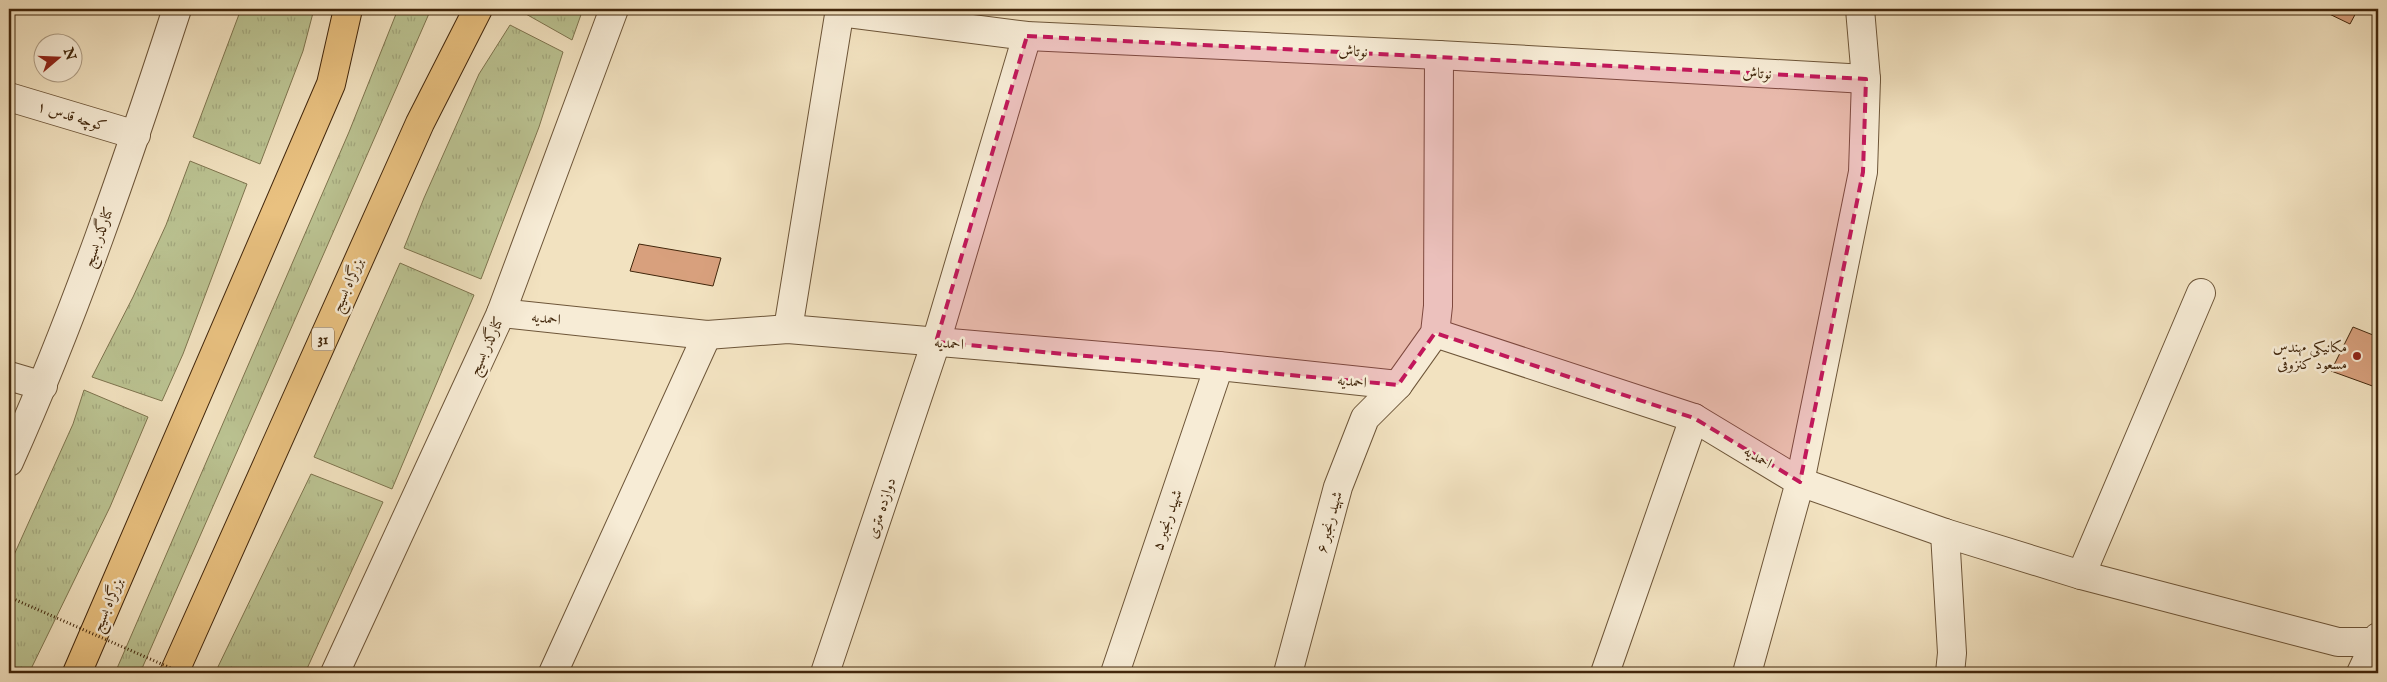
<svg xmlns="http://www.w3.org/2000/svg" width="2387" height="682" font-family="'IM FELL English',Amiri,serif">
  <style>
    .grass { fill: url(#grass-tufts); stroke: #7e744e }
    .building { fill: #d8a07d; stroke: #41260b }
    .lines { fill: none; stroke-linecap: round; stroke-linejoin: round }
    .minor-casing { stroke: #6d5538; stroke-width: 30 }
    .trunk-casing { stroke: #41260b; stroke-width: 30 }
    .minor { stroke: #f7ecd6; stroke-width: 28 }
    .trunk { stroke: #e9c180; stroke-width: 28 }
    .path-bridge { stroke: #41260b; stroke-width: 3; stroke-dasharray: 1 2.5; stroke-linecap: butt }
    .marked { fill: #c2185b; fill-opacity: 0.2; stroke: #c2185b; stroke-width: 4; stroke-dasharray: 10 6; stroke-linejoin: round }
    .poi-dot { fill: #8f2418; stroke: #f7ecd6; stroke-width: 2 }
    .labels { text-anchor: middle; stroke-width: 5; stroke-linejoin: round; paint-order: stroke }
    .shield { fill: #f7ecd6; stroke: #786148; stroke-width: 1 }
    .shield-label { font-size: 14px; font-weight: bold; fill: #41260b }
    .street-label { font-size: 15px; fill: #41260b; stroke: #f7ecd6 }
    .poi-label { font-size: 15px; fill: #41260b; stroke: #f7ecd6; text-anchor: end }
  </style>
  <defs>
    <pattern id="grass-tufts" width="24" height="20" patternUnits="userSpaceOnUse" patternTransform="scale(1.25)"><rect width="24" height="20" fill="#bbc392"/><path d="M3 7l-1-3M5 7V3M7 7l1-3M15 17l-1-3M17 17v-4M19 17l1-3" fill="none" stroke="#a2a77d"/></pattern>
  </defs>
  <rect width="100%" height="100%" fill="#f2e2c0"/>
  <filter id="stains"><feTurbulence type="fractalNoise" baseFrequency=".004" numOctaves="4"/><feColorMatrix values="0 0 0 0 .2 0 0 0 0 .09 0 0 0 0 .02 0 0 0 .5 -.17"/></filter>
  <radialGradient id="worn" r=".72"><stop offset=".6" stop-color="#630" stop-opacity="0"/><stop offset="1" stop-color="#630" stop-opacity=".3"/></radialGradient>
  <!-- grass -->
  <g class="grass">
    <path d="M241,9h73l-11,42 -43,113 -67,-27z"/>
    <path d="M398,9h33l-291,664h-25l234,-541z"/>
    <path d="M517,9h66l-11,31z"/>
    <path d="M510,25l53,27 -24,75 -58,152 -77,-31 20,-50 55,-124z"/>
    <path d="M190,161l57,23 -64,170 -21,47 -70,-24 41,-80 33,-72z"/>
    <path d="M400,263l74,32 -82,194 -78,-32z"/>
    <path d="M84,390l64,27 -38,90 -81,166h-20v-107l64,-142z"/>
    <path d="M311,474l72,28 -78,171h-90z"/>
  </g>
  <!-- building -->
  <g class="building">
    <path d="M2319,9h39l-8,15z"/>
    <path d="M639,244l82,14 -8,28 -83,-15z"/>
    <path d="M2353,327l25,10v16l-3,7 3,1v27l-47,-17z"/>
  </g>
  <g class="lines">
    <!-- minor casing -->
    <g class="minor-casing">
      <g id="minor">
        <path d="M840,12l187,24 412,19 427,24"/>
        <path d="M9,97l127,38"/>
        <path d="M501,313l206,22 81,-6 431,37 179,19"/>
        <path d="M788,329l52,-320"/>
        <path d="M1435,333l259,85 106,64 145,51 136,42 257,67h40"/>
        <path d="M9,376l34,10"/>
        <path d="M9,462c66,-147 118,-300 168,-453"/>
        <path d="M1945,533l7,120 -2,20"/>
        <path d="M2081,575l120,-282"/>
        <path d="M335,673l166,-360 113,-304"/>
        <path d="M553,673l154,-338"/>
        <path d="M825,673l111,-331 91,-306"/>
        <path d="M1115,673l104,-307"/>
        <path d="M1288,673l50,-186 27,-69 33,-33 37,-52 3,-27 1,-251"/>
        <path d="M1605,673l89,-255"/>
        <path d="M1747,673l53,-191 63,-310 3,-93 -6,-70"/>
        <path d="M2361,673l17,-36"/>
      </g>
    </g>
    <!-- trunk casing -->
    <g class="trunk-casing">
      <g id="trunk">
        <path d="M77,673l254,-589 17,-75"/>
        <path d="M174,673l246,-550 58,-114"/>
      </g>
    </g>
    <!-- minor -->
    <use href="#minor" class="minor"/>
    <!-- trunk -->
    <use href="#trunk" class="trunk"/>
    <!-- path-bridge -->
    <path class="path-bridge" d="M9,597l173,76"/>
  </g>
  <!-- marked area -->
  <path class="marked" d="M1027,36l839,43 -3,93 -63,310 -106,-64 -259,-85 -37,52 -462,-43z"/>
  <!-- markers -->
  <circle class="poi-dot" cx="2357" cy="356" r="5"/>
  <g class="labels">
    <!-- shield labels -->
    <rect class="shield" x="312" y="327.5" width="22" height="23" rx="4"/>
    <g class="shield-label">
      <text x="323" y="344">31</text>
    </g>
    <!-- street labels -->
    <g class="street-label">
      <text transform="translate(1353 51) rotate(3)" y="5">نوتاش</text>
      <text transform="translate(1757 73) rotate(3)" y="5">نوتاش</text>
      <text transform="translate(72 116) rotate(17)" y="5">کوچه قدس ۱</text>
      <text transform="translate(98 237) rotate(-70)" y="5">کنارگذر بسیج</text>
      <text transform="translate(347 285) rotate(-66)" y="5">بزرگراه بسیج</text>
      <text transform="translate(546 318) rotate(6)" y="5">احمدیه</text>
      <text transform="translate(949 343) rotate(5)" y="5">احمدیه</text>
      <text transform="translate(486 346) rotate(-65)" y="5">کنارگذر بسیج</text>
      <text transform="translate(1352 381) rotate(6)" y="5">احمدیه</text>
      <text transform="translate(1758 457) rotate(31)" y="5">احمدیه</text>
      <text transform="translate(881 508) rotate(-72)" y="5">دوازده متری</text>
      <text transform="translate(1167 520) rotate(-71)" y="5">شهید رنجبر ۵</text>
      <text transform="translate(1329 522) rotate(-75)" y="5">شهید رنجبر ۶</text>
      <text transform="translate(107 605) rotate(-67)" y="5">بزرگراه بسیج</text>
    </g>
    <!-- poi labels -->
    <g class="poi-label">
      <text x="2347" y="352">مکانیکی مهندس<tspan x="2347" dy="17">مسعود کنزوقی</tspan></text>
    </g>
  </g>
  <!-- margin -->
  <rect width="2387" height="682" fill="none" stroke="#f2e2c0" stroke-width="30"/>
  <rect x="10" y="10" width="2367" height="662" fill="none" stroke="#41260b" stroke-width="2.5"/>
  <rect x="15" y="15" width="2357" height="652" fill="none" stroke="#41260b"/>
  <!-- north arrow -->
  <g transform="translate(58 58) rotate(71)"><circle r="24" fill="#f7ecd6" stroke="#ae9d85"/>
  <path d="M0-4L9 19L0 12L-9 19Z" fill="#8f2418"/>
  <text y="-8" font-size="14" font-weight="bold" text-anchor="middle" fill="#41260b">N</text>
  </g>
  <rect width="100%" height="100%" filter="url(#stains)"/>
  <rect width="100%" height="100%" fill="url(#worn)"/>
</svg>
